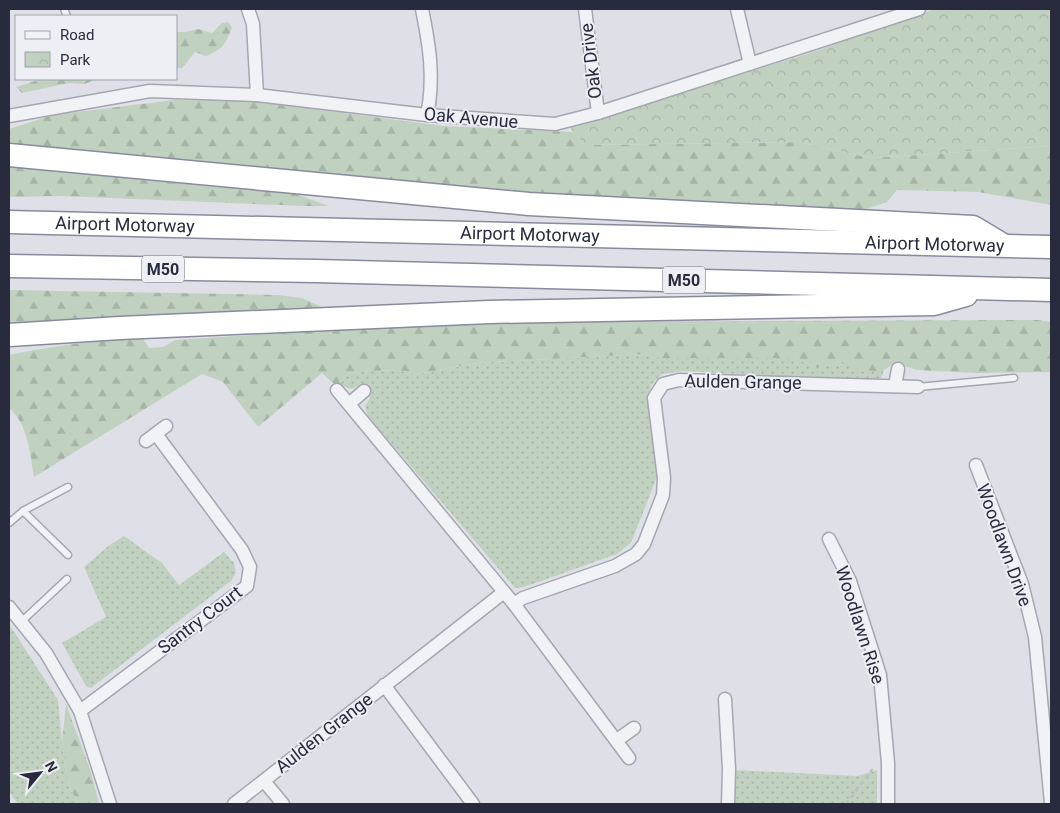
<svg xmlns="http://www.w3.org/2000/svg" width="1060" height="813" font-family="Roboto,sans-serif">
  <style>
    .grass { fill: url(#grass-dots) }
    .forest { fill: url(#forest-firs) }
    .park { fill: url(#park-crowns) }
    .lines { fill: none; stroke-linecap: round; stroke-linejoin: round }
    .lane-casing { stroke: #a4a6b1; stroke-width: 9 }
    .street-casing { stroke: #a4a6b1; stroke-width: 15 }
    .highway-casing { stroke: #878b9d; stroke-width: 25 }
    .path { stroke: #bdbec6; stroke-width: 2.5; stroke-dasharray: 4 4; stroke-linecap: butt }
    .lane { stroke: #f1f2f6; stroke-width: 6 }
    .street { stroke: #f1f2f6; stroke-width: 12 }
    .highway { stroke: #fff; stroke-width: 22 }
    .labels { text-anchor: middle; stroke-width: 4; stroke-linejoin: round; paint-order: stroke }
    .shield { fill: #eeeff5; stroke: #636675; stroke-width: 1 }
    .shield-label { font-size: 16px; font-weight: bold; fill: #282b3e }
    .street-label { font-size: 18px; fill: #282b3e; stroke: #eeeff5 }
  </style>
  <defs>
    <pattern id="grass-dots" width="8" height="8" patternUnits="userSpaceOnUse" patternTransform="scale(1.25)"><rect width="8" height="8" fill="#c1d1c0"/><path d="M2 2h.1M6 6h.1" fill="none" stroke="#a6b4a6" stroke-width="1.8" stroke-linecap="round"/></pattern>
    <pattern id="forest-firs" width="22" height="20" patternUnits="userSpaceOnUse" patternTransform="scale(1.25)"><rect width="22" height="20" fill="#c1d1c0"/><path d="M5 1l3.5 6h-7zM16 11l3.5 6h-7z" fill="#a6b4a6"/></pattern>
    <pattern id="park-crowns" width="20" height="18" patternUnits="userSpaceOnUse" patternTransform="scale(1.25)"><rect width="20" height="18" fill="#c1d1c0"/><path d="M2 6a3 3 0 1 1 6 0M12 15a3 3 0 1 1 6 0" fill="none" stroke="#a6b4a6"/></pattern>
  </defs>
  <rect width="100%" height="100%" fill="#dfe0e7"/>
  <!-- grass -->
  <g class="grass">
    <path d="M644,354l10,4h142c20,11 24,12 45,3l22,8 21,1 -3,8 -32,2 -166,-9 -21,3 -11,11 -4,14 10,78 -26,66 -14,11 -93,33 -9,1 -147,-172 -3,-9 5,-9 -10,-13 -8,4 -14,-5 10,-10 22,-3 28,-1 19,4 60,-11z"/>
    <path d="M124,536l38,27 17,22 45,-33 10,11 2,10 -5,8 -140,107 -5,-2 -24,-43 44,-26 -22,-50 23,-20z"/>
    <path d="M9,624l49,76 4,42 7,45 10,17h-61l-9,-12z"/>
    <path d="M735,770l122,6 20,-6v34h-143z"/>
  </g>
  <!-- forest -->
  <g class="forest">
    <path d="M228,22l4,6c-7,17 -9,21 -26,28l-11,-4 -13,16h-6v-36h10l12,-3 14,4 10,-10z"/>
    <path d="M41,79h55l-11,5 -16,-1 -47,10 -6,-6z"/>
    <path d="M174,100l78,1 191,25 130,6 14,13 212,-3 72,16 180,-12v59l-73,-13 -81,-2 -10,12 -29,10 -289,-13 -560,-50v-20l44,-14z"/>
    <path d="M9,166l187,19 97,8 36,13h-25l-243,-10 -52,1z"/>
    <path d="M9,290l269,5 24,3 22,10 -315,15z"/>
    <path d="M1037,320l14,2v50l-74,1 -60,-3 -23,-7c-3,2 -7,6 -10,7 -11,3 -34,-2 -43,-9 -21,9 -25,8 -45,-3h-142l-10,-4 -167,9 -60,11 -19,-4 -28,1 -22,3 -10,10 -5,-1 -11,-10 -64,54 -35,-45 -21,-8 -168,103c-4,-24 -6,-53 -25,-69v-53c44,-9 88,-15 133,-18l7,11 14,-1 12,-7 170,-11 168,-7z"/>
    <path d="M66,704l25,68 8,32h-20l-10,-17 -7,-45z"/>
  </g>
  <!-- park -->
  <path class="park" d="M935,9h116v137l-180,12 -72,-16 -212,3 -14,-13 -3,-6 237,-72z"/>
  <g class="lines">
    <!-- lane casing -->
    <g class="lane-casing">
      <g id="lane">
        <path d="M64,9l3,7"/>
        <path d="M918,387l96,-9"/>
        <path d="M23,511l45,44"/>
        <path d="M9,523l14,-12 45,-24"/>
        <path d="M21,622l46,-43"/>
      </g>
    </g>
    <!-- street casing -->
    <g class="street-casing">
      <g id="street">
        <path d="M248,9l5,15 4,71"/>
        <path d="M422,9c7,35 13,69 5,106"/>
        <path d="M585,9l13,104"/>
        <path d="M737,9l13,55"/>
        <path d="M9,116l141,-25 107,4 170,20 128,9 43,-11 321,-104"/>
        <path d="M895,386l3,-17"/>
        <path d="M337,390l177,214 115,154"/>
        <path d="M349,404l15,-13"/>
        <path d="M146,441l20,-15"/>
        <path d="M976,465l46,119 13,53 16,166"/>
        <path d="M829,539l21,42 30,94 8,88v41"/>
        <path d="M514,604l9,-6 92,-32 21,-12 8,-10 19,-49 1,-17 -10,-80 9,-14 16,-4 239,7"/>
        <path d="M9,607l37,46 34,58 30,93"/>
        <path d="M384,685l89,119"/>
        <path d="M725,699l4,70 -1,35"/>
        <path d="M80,711l167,-125 3,-19 -8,-17 -86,-116"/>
        <path d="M617,740l17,-12"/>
        <path d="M264,781l19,23"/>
        <path d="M234,804l270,-212"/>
      </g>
    </g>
    <!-- highway casing -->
    <g class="highway-casing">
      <g id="highway">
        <path d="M9,155l520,49 444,23 30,18"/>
        <path id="s1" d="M9,222l1042,25"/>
        <path d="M9,266l307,5 735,19"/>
        <path d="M9,335l111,-7 369,-16 445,-8 32,-9"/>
      </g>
    </g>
    <!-- path -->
    <path class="path" d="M846,804l28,-37"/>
    <!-- lane -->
    <use href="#lane" class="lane"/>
    <!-- street -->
    <use href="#street" class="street"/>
    <!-- highway -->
    <use href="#highway" class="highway"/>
  </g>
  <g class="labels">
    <!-- shield labels -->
    <g class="shield">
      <rect x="142" y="255.5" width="42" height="27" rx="4"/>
      <rect x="663" y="266.5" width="42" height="27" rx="4"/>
    </g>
    <g class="shield-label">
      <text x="163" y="275">M50</text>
      <text x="684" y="286">M50</text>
    </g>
    <!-- street labels -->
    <g class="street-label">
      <text transform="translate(591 61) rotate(-97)" y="6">Oak Drive</text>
      <text transform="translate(471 118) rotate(5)" y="6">Oak Avenue</text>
      <text dy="6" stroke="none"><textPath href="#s1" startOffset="116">Airport Motorway</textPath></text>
      <text dy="6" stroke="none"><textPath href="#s1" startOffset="521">Airport Motorway</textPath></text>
      <text dy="6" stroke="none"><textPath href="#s1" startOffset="926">Airport Motorway</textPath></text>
      <text transform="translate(743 382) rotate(1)" y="6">Aulden Grange</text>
      <text transform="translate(1004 545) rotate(70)" y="6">Woodlawn Drive</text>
      <text transform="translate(200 620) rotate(-37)" y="6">Santry Court</text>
      <text transform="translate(860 625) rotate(72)" y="6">Woodlawn Rise</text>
      <text transform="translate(324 733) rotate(-38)" y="6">Aulden Grange</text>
    </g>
  </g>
  <!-- border -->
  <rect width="1060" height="813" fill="none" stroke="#282b3e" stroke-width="20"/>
  <!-- legend -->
  <rect x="15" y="15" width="162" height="65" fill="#eeeff5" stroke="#9fa1ac"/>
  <rect x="25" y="31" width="25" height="8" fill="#f1f2f6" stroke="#9fa1ac"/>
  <text x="60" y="40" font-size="15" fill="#282b3e">Road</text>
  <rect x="25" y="52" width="25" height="15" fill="url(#park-crowns)" stroke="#9fa1ac"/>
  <text x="60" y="65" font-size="15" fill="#282b3e">Park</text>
  <!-- north arrow -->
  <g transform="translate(40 773) rotate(61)" stroke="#eeeff5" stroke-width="4" paint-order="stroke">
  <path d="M0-4L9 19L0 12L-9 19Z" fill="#282b3e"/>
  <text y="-8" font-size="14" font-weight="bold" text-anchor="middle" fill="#282b3e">N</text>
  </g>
</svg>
